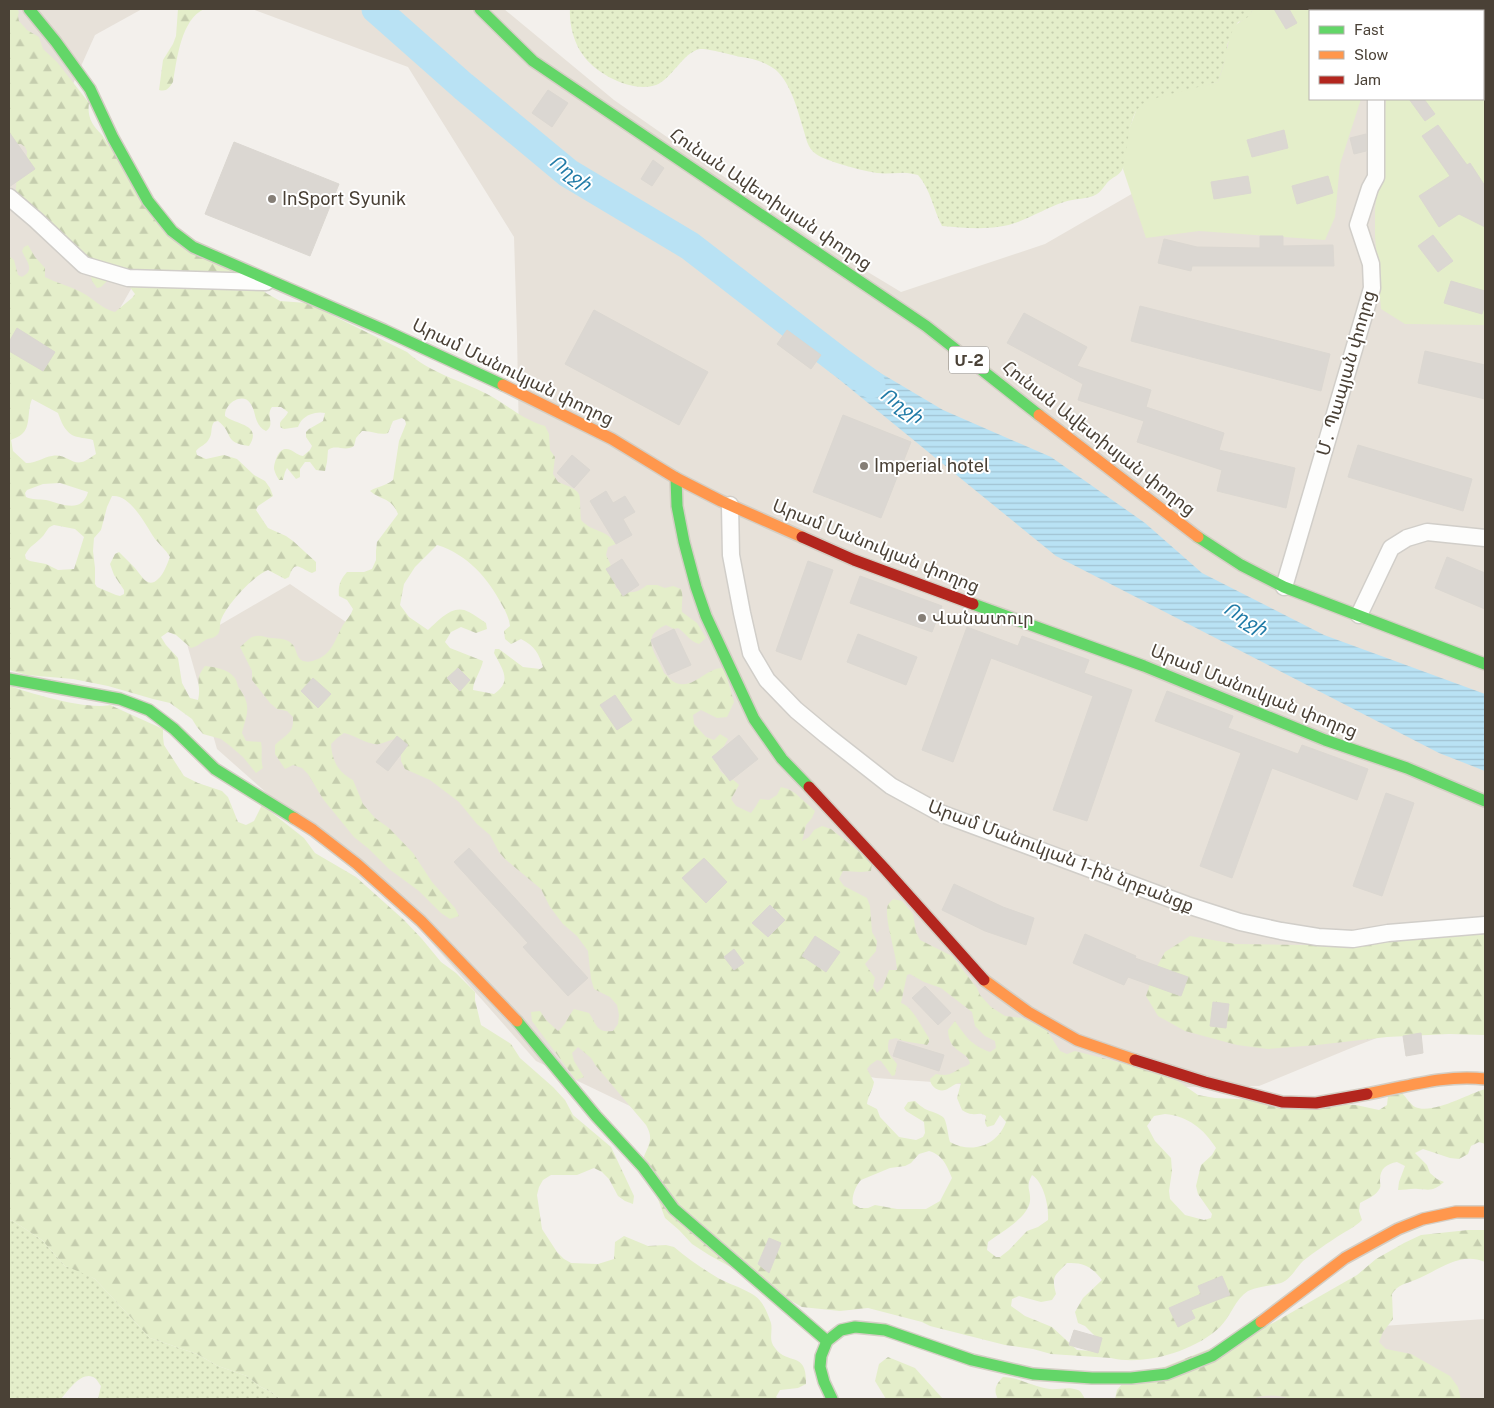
<svg xmlns="http://www.w3.org/2000/svg" width="1494" height="1408" font-family="'Public Sans','Noto Sans Armenian',sans-serif">
  <style>
    .residential { fill: #e7e1d9; fill-rule: evenodd }
    .grass { fill: url(#grass-dots) }
    .forest { fill: url(#forest-firs); fill-rule: evenodd }
    .garden { fill: #e4eeca }
    .water { fill: url(#water-rules) }
    .lines { fill: none; stroke-linecap: round; stroke-linejoin: round }
    .river { stroke: #b9e2f4; stroke-width: 29 }
    .building { fill: #dbd7d2; stroke: #dbd7d1 }
    .street-casing { stroke: #d1cec9; stroke-width: 19 }
    .fast-casing { stroke: #d4cec4; stroke-width: 14 }
    .slow-casing { stroke: #d4cec4; stroke-width: 14 }
    .jam-casing { stroke: #d4cec4; stroke-width: 14 }
    .street { stroke: #fdfdfc; stroke-width: 16 }
    .fast { stroke: #63d668; stroke-width: 11 }
    .slow { stroke: #ff974d; stroke-width: 11 }
    .jam { stroke: #b3261e; stroke-width: 11 }
    .poi-dot { fill: #857e76; stroke: #fff; stroke-width: 2 }
    .labels { text-anchor: middle; stroke-width: 4; stroke-linejoin: round; paint-order: stroke }
    .shield { fill: #fff; stroke: #807a72; stroke-width: 1 }
    .shield-label { font-size: 16px; font-weight: bold; fill: #4a4136 }
    .poi-label { font-size: 18px; fill: #4a4136; stroke: #fff; text-anchor: start }
    .street-label { font-size: 18px; fill: #4a4136; stroke: #fff }
    .water-label { font-size: 19px; font-style: italic; fill: #217ba7; stroke: #fff }
  </style>
  <defs>
    <pattern id="grass-dots" width="8" height="8" patternUnits="userSpaceOnUse" patternTransform="scale(1.25)"><rect width="8" height="8" fill="#e4eeca"/><path d="M2 2h.1M6 6h.1" fill="none" stroke="#c5cdae" stroke-width="1.8" stroke-linecap="round"/></pattern>
    <pattern id="forest-firs" width="22" height="20" patternUnits="userSpaceOnUse" patternTransform="scale(1.25)"><rect width="22" height="20" fill="#e4eeca"/><path d="M5 1l3.5 6h-7zM16 11l3.5 6h-7z" fill="#c5cdae"/></pattern>
    <pattern id="water-rules" width="6" height="5" patternUnits="userSpaceOnUse" patternTransform="scale(1.25)"><rect width="6" height="5" fill="#b9e2f4"/><path d="M0 2.5h6" fill="none" stroke="#a1c3d2"/></pattern>
  </defs>
  <rect width="100%" height="100%" fill="#f3f0ec"/>
  <!-- residential -->
  <g class="residential">
    <path d="M9,9h133l-47,26 -40,89 88,144 -64,112 -70,-5z"/>
    <path d="M252,9h252l110,91 199,139 88,53 144,-48 104,-60 98,-175h238v987l-129,50 -97,40 -225,3 -158,-11 -137,-24 -107,53 -96,-46 -120,-136 -199,-176 -30,-105 103,-60 253,172 13,-142 -36,-122 -3,-156 -3,-99 -106,-170zM1310,11h173v88h-173z"/>
    <path d="M1485,1319v80h-342l166,-68z"/>
  </g>
  <!-- grass -->
  <g class="grass">
    <path d="M570,9h683l-5,10 -10,3 -11,23v8l-9,29 -28,8 -54,21c-3,6 -5,12 -6,18 -2,13 -1,30 -8,41 -4,6 -7,6 -12,10 -5,4 -7,10 -13,14 -10,6 -22,4 -33,8 -16,5 -30,14 -46,20 -24,9 -51,6 -76,4 -9,-17 -11,-36 -24,-51 -6,-1 -12,-3 -18,-2 -8,0 -15,1 -23,0 -13,-2 -24,-5 -37,-9 -8,-3 -17,-5 -24,-10 -9,-6 -10,-17 -13,-26 -5,-18 -14,-50 -30,-60 -8,-6 -22,-10 -32,-11 -8,-2 -35,-9 -41,-8 -17,3 -28,30 -44,36 -24,8 -60,-11 -73,-30 -9,-12 -14,-31 -13,-46z"/>
    <path d="M9,1220l4,1 29,19 23,26 15,5 15,8 55,59 47,16 21,12 29,10 12,10 14,7 7,6h-182l3,-13c-2,-2 -3,-5 -5,-7 -13,-11 -28,12 -35,20h-52z"/>
  </g>
  <!-- forest -->
  <g class="forest">
    <path d="M9,9h8l2,3 -1,4 1,5 8,9 12,7 4,12 14,13 32,41c-2,14 3,22 13,32l65,97 93,55 6,6 14,8 27,2 100,49c23,21 53,28 80,42 19,10 36,26 58,32l4,8 1,16 5,7 -2,17 5,8c29,11 20,11 23,38 13,14 23,7 35,24l-8,3 -2,8 4,8 6,25c13,6 20,6 31,-3h10l8,3 8,-2 8,3c3,8 0,15 1,23l15,11 9,15 -7,6c-11,-4 -12,-10 -21,-16l-4,1 -8,-4c-28,12 -9,29 -2,48 4,3 7,8 12,10 15,6 27,-10 40,-14 2,-1 5,-1 8,-1l10,34 -7,15 -10,1 -16,-8 -8,5 1,9 12,13 8,3 6,-6 8,5 -4,7 -7,6c0,28 8,18 22,33l-8,14 5,7 15,7 5,-7 4,-7 9,1 8,-5 4,-8 7,2 7,4 20,18 -3,7 -6,7 -4,16 7,-4 5,-7 8,-4 9,3 41,33 -1,9 -10,1 -18,-1 -4,8 5,7 23,12 3,8 2,26 5,9 -1,10 -11,13 10,14 -2,8 4,7 6,-6 6,-17h8c0,-15 -14,-54 -9,-65 1,-2 3,-4 5,-6l9,2 11,13 3,18 4,8 32,16 25,32 3,7 11,12 14,9 17,2 24,11 14,22 7,3 8,-3 94,24 29,20 17,3 141,7 23,5 8,-5 1,-9 14,-3c4,4 8,11 13,14 17,8 53,-13 70,-18v55l-6,-2 -8,4 -3,8 -9,5 -9,-1 -27,-9 -8,4 12,12 3,8 7,6 7,3c-10,9 -13,8 -26,7 -6,-1 -13,1 -20,1l1,-8 6,-16 -8,-4c-10,2 -17,6 -17,18 0,4 1,5 0,8 -4,8 -13,11 -20,15l-1,8 3,9c-7,7 -14,10 -22,15 -12,8 -26,17 -37,26 -7,7 -12,18 -22,22 -10,3 -22,3 -33,8 -13,8 -17,25 -28,36 -25,24 -75,39 -109,31l-60,-4 -18,-5 -28,-4 -75,-19 -8,-4 -54,-14 -28,3 -38,-4 -93,-52 -17,-11 -13,-14 -14,-12 -22,-59c6,-15 11,-20 3,-34l-50,-59 -5,-8 -13,-11 -6,6 2,8 10,16 -8,3 -44,-59 -1,-9 9,-1 6,9 12,11c8,-6 10,-15 16,-22l15,4c8,12 7,20 24,18l5,-7 1,-9 -2,-10 -7,-8 -16,-8 -3,-10 -3,-28 -11,-15 -14,-12 -13,-17 -9,-18 -36,-30 -6,-7 -9,-17 -13,-11 -18,-22 -29,-22 -25,-11 -4,-8v-8l-6,-14c-5,1 -11,4 -16,5 -9,2 -25,-9 -35,-11l-7,5 -6,6c1,17 7,28 22,36l10,24 12,14 14,10 24,25 19,29 23,26 4,8 -9,3 -9,-6 -22,-22 -30,-22 -20,-20 -15,-12 -31,-38 -15,-25 -6,-6 -9,-3 -8,4 -10,-15v-9c11,-11 19,-11 18,-28l-6,-6 -10,-2 -7,-6 -18,-23v-9l-12,-24c4,-3 8,-8 12,-10 8,-3 12,0 19,1 9,1 16,0 22,7 4,5 3,13 10,16 4,1 8,1 12,-1 17,-5 20,-21 28,-35 4,-6 8,-10 10,-16l-6,-9 -8,-4c-1,-10 1,-16 8,-24h17l8,-3 4,-9v-9l1,-9 21,-28c-7,-17 -16,-13 -28,-23 8,-5 16,-5 23,-11l6,-39 7,-17 -1,-4 -3,-2 -9,3 -5,12c-8,3 -17,-3 -26,-2l-6,7 -2,8c-9,6 -18,-2 -26,4l-1,12 -2,9 -9,-1 -6,-8h-5l-5,7v8l-4,2 -9,-11 -2,4 -2,8h-4c-2,-3 -4,-7 -5,-11 0,-6 4,-19 11,-20 7,-1 11,6 18,7l7,-6 2,-4 -6,-9v-5l3,-3 14,-8 2,-8c-7,-2 -18,1 -23,7 -2,2 -3,5 -4,7l-14,2 -4,-2v-4c2,-4 6,-6 8,-11l-7,-5h-9c-7,9 4,17 -6,24 -13,-7 -9,-19 -16,-28 -5,-8 -16,-4 -21,2 -3,4 -4,6 -4,11 11,9 38,8 24,30 -26,-3 -15,-13 -31,-25l-4,1c-4,6 -1,11 -5,17 -3,6 -9,7 -13,12l1,4 9,4 18,-4 13,4 17,16 11,6 5,7 3,8 -15,10 -2,4 12,18 18,8 7,5 23,21v9l-4,2c-13,-5 -17,-14 -23,4l-4,2 -17,-9c-14,5 -42,35 -47,50 -2,5 0,10 -3,14 -5,6 -9,3 -14,7 -5,3 -6,5 -13,7l-15,-13 -8,-3 -7,5 5,8 12,13 4,25 8,15 8,2c4,-16 -5,-19 7,-34 9,1 23,3 29,11 3,3 3,8 5,11 13,18 8,25 3,45l4,8 15,1c2,10 -1,17 2,26l-7,5 -13,-16 -14,-12 -8,-6 -18,-5 -6,-7 -5,-8 -22,-16 -17,-4 -45,-13 -35,-7 -46,-4 -18,-5v-414l5,4 4,15 4,2c14,-7 4,-16 0,-26l2,-4 4,-2 7,12 10,11v9c11,6 25,9 36,15 12,6 21,17 34,20l17,-14 3,-4 -6,-8 -18,-6 -4,1 -6,6 -4,1 -5,-7 -2,-9 -51,-38 -24,-37 2,-22 9,-10 1,-14 -2,-4 -4,-3h-8l-4,-2zM32,399l26,14c3,8 6,17 14,22 5,3 15,3 21,5l3,14c-4,2 -9,7 -14,8 -10,3 -17,-9 -30,-6 -9,1 -17,8 -26,7l-13,-12 -2,-11c3,-2 8,-3 11,-6 9,-7 5,-24 10,-35zM60,483l28,9c-6,22 -26,12 -42,8 -7,-1 -14,0 -20,-3l-1,-4 2,-3 16,-6zM112,496c19,-2 34,30 43,43 5,6 11,11 15,18 -3,7 -6,17 -12,22 -11,11 -17,-5 -24,-12 -5,-5 -10,-10 -15,-15l-4,2 -5,10 4,11 10,15v4l-4,2 -4,-1 -19,-8 -2,-3v-16l-2,-17 1,-13 7,-8 6,-23zM54,525l21,4 9,8 -10,32 -16,1 -12,-6 -16,-3 -4,-2 -1,-4c5,-10 11,-11 17,-18 5,-5 5,-10 12,-12zM437,545c30,9 51,33 65,60 4,7 7,13 8,21l-6,5 1,8 6,5 10,-5c14,7 18,15 22,28l-3,2 -17,-2 -24,-18h-4l-1,4c8,16 19,28 0,41l-21,-4c0,-9 8,-19 10,-29l-33,-13 -5,-6 6,-10 10,-5 15,6 11,-4 -1,-6c-6,-4 -11,-8 -17,-11 -16,-9 -30,8 -41,18l-19,-13 -9,-12 4,-21 11,-17zM910,974l14,8 17,6 31,24 3,14 10,10 10,5 1,7 -6,4c-19,-7 -24,-15 -35,-31l-7,9c1,24 18,19 22,33 -3,4 -6,3 -11,6 -10,6 -11,7 -23,5l-6,5c0,7 8,13 15,11 6,-2 9,-7 16,-7l-4,15 5,12c3,2 7,4 10,4 6,1 8,-2 14,2l-1,7 2,4 7,-2 6,-10 6,7c-9,24 -34,32 -56,20 -2,-6 -3,-19 -6,-24 -5,-5 -13,-6 -19,-9 -3,-2 -7,-5 -10,-8l-7,1 -4,6 2,3 18,11 1,11 -2,4 -7,3 -17,-3 -19,-20 -3,-8 -10,-5c1,-9 6,-14 7,-22l-7,-13 3,-4 7,-5 4,1 11,15 3,-1 2,-11c-7,-9 -11,-12 -8,-24l7,-2c6,4 23,5 31,7l2,-3v-4c-7,-10 -17,-32 -28,-35l6,-28zM1165,1114c23,2 39,15 51,34l-4,7 -11,10 -5,21 2,8 14,20 -1,4 -7,2 -19,-5 -15,-16 -1,-8 3,-20 -1,-13 -16,-17 -8,-15 7,-10zM929,1151c14,4 18,15 23,27l-12,23 -14,8h-29l-22,-4 -7,3h-8l-7,-4c-2,-7 3,-19 8,-24l29,-12 15,-2 6,-3 8,-9zM1032,1175c12,8 17,31 16,45l-10,7 -11,4 -18,19 -9,7h-4l-9,-7 1,-8c13,-10 40,-24 42,-41 1,-12 -5,-13 2,-26zM1067,1263c17,-1 25,4 35,17l-19,18 -8,14 3,11 7,3 13,13 -5,12 -16,-1 -25,-23 -27,-11 -14,-10 1,-7 7,-3 22,6 11,-2 4,-6c-5,-19 -1,-18 11,-31z"/>
    <path d="M178,9h26c-23,11 -27,50 -31,73 -4,6 -6,10 -14,8l4,-30 10,-16 3,-8z"/>
    <path d="M9,686c24,8 77,24 101,19l53,24v8l1,8 20,31 14,7 24,8 6,6 10,25 8,3 8,-4 8,-16 42,33 11,15 41,24 48,43 18,19 19,23 15,11 19,19v8l6,25 30,19 9,14 33,29 12,13 8,15 38,32 23,49 -1,8 -8,-3 -7,-5 -9,-17 -7,-7 -8,-4 -17,7h-26l-8,5 -4,7 -2,8 5,34 15,23 7,7 7,4 27,1 16,-5 1,-17 9,-6 24,10 18,-1 8,2c14,12 29,22 44,31 12,7 36,13 43,24 4,5 8,15 10,21 2,9 -3,17 4,25 13,18 32,2 31,36l-8,4 -18,2 -4,7 2,2h-498l-7,-6 -14,-7 -12,-10 -29,-10 -21,-12 -47,-16 -55,-59 -15,-7 -15,-6 -23,-26 -29,-19 -4,-1z"/>
    <path d="M1485,932v103l-36,-1 -62,3 -70,8 -49,4 -31,-4 -52,-14 -27,-15 -12,-20 8,-24 11,-20 25,-16 45,8 68,1 103,-10z"/>
    <path d="M1468,1230h17v32c-26,-11 -47,9 -70,18 -9,4 -17,4 -23,14l1,25 -10,13 -4,10 7,7 25,5 39,22 8,11 3,12h-170c-14,-4 -24,-5 -39,0h-137l2,-9 5,-6 151,-61 84,-48 19,-16 28,-16 17,-8z"/>
    <path d="M888,1357l27,11 28,31h-57l-11,-18 4,-17z"/>
    <path d="M1003,1377c16,0 30,10 47,12 9,1 18,-3 28,1 4,2 5,6 7,9h-87c-5,-9 -2,-15 5,-22z"/>
  </g>
  <!-- garden -->
  <g class="garden">
    <path d="M1253,9h109v2h-52v88h51l-21,65 -5,53 -10,23 -126,-9 -53,7 -23,-69 7,-42 6,-16 6,-7 17,-7 59,-15c3,-9 6,-18 8,-27 2,-9 3,-19 8,-27 6,-10 13,-5 19,-19z"/>
    <path d="M1383,9h102v316l-80,-1 -24,-15 -6,-73v-27l11,-110h97v-88h-100z"/>
  </g>
  <!-- water -->
  <path class="water" d="M845,352l98,58 108,47 94,66 57,50 122,62 161,59v77l-46,-18 -383,-197 -226,-184z"/>
  <g class="lines">
    <!-- river -->
    <path class="river" d="M376,9l87,77 105,87 122,73 149,115 32,23"/>
  </g>
  <!-- building -->
  <g class="building">
    <path d="M1274,9h15l8,14 -11,6z"/>
    <path d="M548,90l20,13 -16,24 -20,-14z"/>
    <path d="M1409,99h15l11,15 -10,7z"/>
    <path d="M1438,125l29,40 3,-2 15,23v41l-26,-13 -20,13 -20,-31 31,-20 -28,-40z"/>
    <path d="M1284,130l4,18 -36,9 -5,-17z"/>
    <path d="M9,132l26,37 -26,18z"/>
    <path d="M1366,134v17l-12,3 -4,-16z"/>
    <path d="M234,142l105,42 -29,72 -105,-42z"/>
    <path d="M653,160l11,8 -12,18 -11,-7z"/>
    <path d="M1248,176l3,17 -37,6 -3,-17z"/>
    <path d="M1328,176l5,17 -36,11 -5,-18z"/>
    <path d="M1433,235l20,26 -15,11 -20,-26z"/>
    <path d="M1260,236h23v10l50,-1 1,21h-142l-1,5 -33,-8 6,-24 33,8 63,1z"/>
    <path d="M1451,281l34,10v13l-3,10 -38,-11z"/>
    <path d="M1140,306l190,48 -9,37 -190,-50z"/>
    <path d="M594,310l114,62 -29,53 -114,-61z"/>
    <path d="M1024,313l63,34 -10,19 74,24 -5,17 78,26 -5,17 76,18 -9,40 -69,-17 5,-21 -85,-28 7,-21 -66,-21 5,-16 -76,-41z"/>
    <path d="M17,328l38,24 -12,19 -34,-20v-9z"/>
    <path d="M787,330l34,25 -10,14 -34,-25z"/>
    <path d="M1425,351l60,14v34l-67,-16z"/>
    <path d="M843,415l68,27 -30,76 -68,-26z"/>
    <path d="M1358,445l114,34 -9,32 -115,-34z"/>
    <path d="M572,455l18,15 -16,18 -17,-15z"/>
    <path d="M606,491l7,12 12,-7 10,16 -12,7 9,16 -16,9 -26,-43z"/>
    <path d="M1447,557l38,16v36l-50,-21z"/>
    <path d="M622,559l17,26 -16,11 -17,-27z"/>
    <path d="M808,561l25,9 -32,90 -25,-9z"/>
    <path d="M860,576l82,30 -10,26 -82,-29z"/>
    <path d="M967,627l51,19 4,-10 67,24 -5,13 48,17 -45,131 -34,-11 40,-114 -102,-38 -38,104 -31,-12z"/>
    <path d="M674,629l17,36 -23,10 -17,-35z"/>
    <path d="M858,634l59,23 -11,28 -59,-23z"/>
    <path d="M458,668l12,12 -10,11 -13,-13z"/>
    <path d="M313,678l18,16 -13,14 -17,-17z"/>
    <path d="M1167,691l66,25 -5,12 70,26 4,-9 66,24 -11,31 -85,-32 -40,110 -32,-12 41,-113 -86,-32z"/>
    <path d="M615,695l17,25 -15,10 -17,-25z"/>
    <path d="M739,735l19,24 -28,22 -18,-24z"/>
    <path d="M397,736l11,9 -20,26 -12,-9z"/>
    <path d="M1386,793l28,10 -32,93 -29,-10z"/>
    <path d="M469,848l119,130 -20,18 -45,-49 5,-4 -74,-81z"/>
    <path d="M704,858l23,24 -21,21 -24,-25z"/>
    <path d="M954,884l49,23 31,11 -8,27 -41,-14 -43,-21z"/>
    <path d="M770,905l15,15 -17,17 -16,-14z"/>
    <path d="M1085,934l51,22 -1,2 53,19 -7,19 -53,-19 -4,8 -51,-22z"/>
    <path d="M815,936l25,16 -14,20 -24,-16z"/>
    <path d="M734,949l10,14 -10,7 -10,-13z"/>
    <path d="M925,986l26,27 -13,12 -26,-27z"/>
    <path d="M1213,1002l16,2 -3,24 -16,-2z"/>
    <path d="M1421,1033l2,20 -17,3 -3,-20z"/>
    <path d="M898,1041l46,14 -5,16 -46,-15z"/>
    <path d="M769,1238l12,5 -12,30 -11,-9z"/>
    <path d="M1222,1276l8,19 -39,15 4,8 -17,9 -9,-19 32,-14 -3,-8z"/>
    <path d="M1074,1330l28,8 -4,15 -29,-8z"/>
  </g>
  <g class="lines">
    <!-- street casing -->
    <g class="street-casing">
      <g id="street">
        <path d="M1376,9v2"/>
        <path d="M9,197l27,23 48,45 44,13 138,4"/>
        <path d="M730,505l1,50 11,58 9,40 16,27 29,30 30,25 65,51 49,27 247,92 53,17 41,9 37,6 35,2 35,-6 97,-8"/>
        <path d="M1284,587l88,-299 -1,-24 -13,-39 12,-37 6,-11v-78"/>
        <path d="M1359,615l32,-67 16,-10 20,-6 58,6"/>
      </g>
    </g>
    <!-- fast casing -->
    <g class="fast-casing">
      <g id="fast">
        <path d="M29,9l27,33 34,47 23,49 35,63 24,30 21,16 191,83 119,55"/>
        <path d="M480,9l53,52 393,265 113,89"/>
        <path d="M676,478l1,28 7,36 12,45 10,29 48,103 28,40 27,28"/>
        <path d="M1198,537l43,28 43,22 201,77"/>
        <path d="M973,604l171,62 181,74 82,28 78,33"/>
        <path d="M9,679l111,20 29,11 25,19 41,40 79,49"/>
        <path d="M517,1021l79,95 47,51 31,42 153,132"/>
        <path d="M832,1399l-8,-17 -4,-15 1,-11 6,-15 14,-11 14,-3 30,3 87,30 61,14 59,4h39l36,-4 45,-18 49,-34"/>
      </g>
    </g>
    <!-- slow casing -->
    <g class="slow-casing">
      <g id="slow">
        <path d="M503,385l109,54 64,39 45,23 81,36"/>
        <path d="M1039,415l159,122"/>
        <path d="M294,818l19,12 44,34 64,57 96,100"/>
        <path d="M984,980l44,32 49,28 58,20"/>
        <path d="M1367,1094c38,-7 79,-20 118,-15"/>
        <path d="M1261,1322l84,-64 53,-29 25,-10 33,-7h29"/>
      </g>
    </g>
    <!-- jam casing -->
    <g class="jam-casing">
      <g id="jam">
        <path d="M802,537l52,23 119,44"/>
        <path d="M809,787l76,82 99,111"/>
        <path d="M1135,1060l70,22 77,20 34,1 51,-9"/>
      </g>
    </g>
    <!-- street -->
    <use href="#street" class="street"/>
    <!-- fast -->
    <use href="#fast" class="fast"/>
    <!-- slow -->
    <use href="#slow" class="slow"/>
    <!-- jam -->
    <use href="#jam" class="jam"/>
  </g>
  <!-- markers -->
  <g class="poi-dot">
    <circle cx="272" cy="199" r="5"/>
    <circle cx="864" cy="466" r="5"/>
    <circle cx="922" cy="618" r="5"/>
  </g>
  <g class="labels">
    <!-- shield labels -->
    <rect class="shield" x="949" y="346.5" width="40" height="27" rx="4"/>
    <g class="shield-label">
      <text x="969" y="366">Մ-2</text>
    </g>
    <!-- poi labels -->
    <g class="poi-label">
      <text x="282" y="205">InSport Syunik</text>
      <text x="874" y="472">Imperial hotel</text>
      <text x="932" y="624">Վանատուր</text>
    </g>
    <!-- street labels -->
    <g class="street-label">
      <text transform="translate(771 199) rotate(34)" y="6">Հունան Ավետիսյան փողոց</text>
      <text transform="translate(513 372) rotate(26)" y="6">Արամ Մանուկյան փողոց</text>
      <text transform="translate(1346 373) rotate(-74)" y="6">Մ․ Պապյան փողոց</text>
      <text transform="translate(1099 438) rotate(38)" y="6">Հունան Ավետիսյան փողոց</text>
      <text transform="translate(876 546) rotate(22)" y="6">Արամ Մանուկյան փողոց</text>
      <text transform="translate(1254 691) rotate(22)" y="6">Արամ Մանուկյան փողոց</text>
      <text transform="translate(1061 856) rotate(21)" y="6">Արամ Մանուկյան 1-ին նրբանցք</text>
    </g>
    <!-- water labels -->
    <g class="water-label">
      <text transform="translate(571 172) rotate(36)" y="7">Ողջի</text>
      <text transform="translate(902 405) rotate(35)" y="7">Ողջի</text>
      <text transform="translate(1246 618) rotate(31)" y="7">Ողջի</text>
    </g>
  </g>
  <!-- border -->
  <rect width="1494" height="1408" fill="none" stroke="#4a4136" stroke-width="20"/>
  <!-- legend -->
  <rect x="1309" y="10" width="175" height="90" fill="#ffffff" stroke="#b7b3af"/>
  <rect x="1319" y="26" width="25" height="8" fill="#63d668" stroke="#b7b3af"/>
  <text x="1354" y="35" font-size="15" fill="#4a4136">Fast</text>
  <rect x="1319" y="51" width="25" height="8" fill="#ff974d" stroke="#b7b3af"/>
  <text x="1354" y="60" font-size="15" fill="#4a4136">Slow</text>
  <rect x="1319" y="76" width="25" height="8" fill="#b3261e" stroke="#b7b3af"/>
  <text x="1354" y="85" font-size="15" fill="#4a4136">Jam</text>
</svg>
